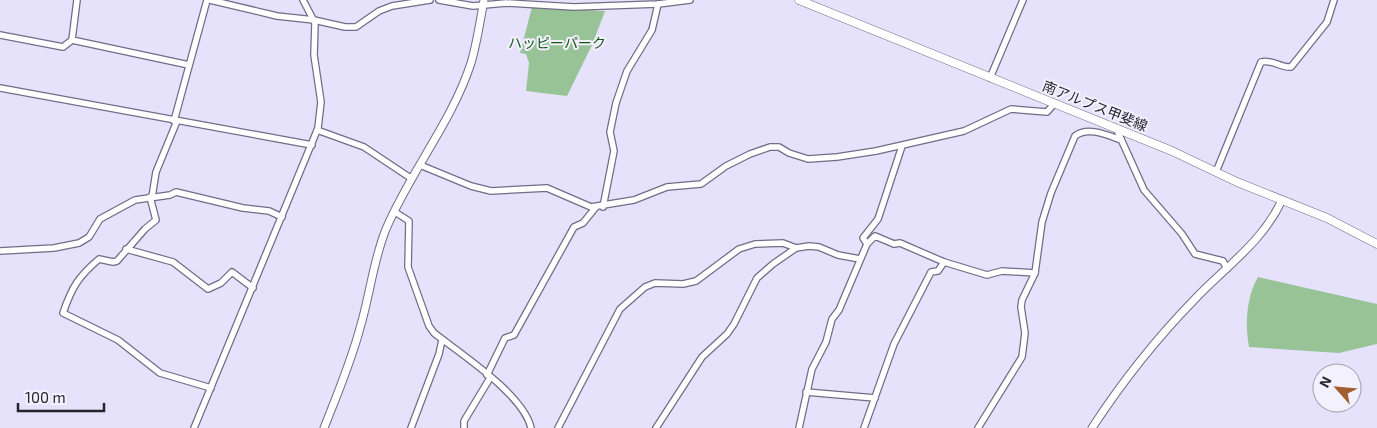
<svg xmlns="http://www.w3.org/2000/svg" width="1377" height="428" font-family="'Exo 2','Noto Sans JP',sans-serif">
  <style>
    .green { fill: #98c396 }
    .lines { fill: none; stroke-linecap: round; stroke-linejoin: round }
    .minor-casing { stroke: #716c87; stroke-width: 8 }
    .tertiary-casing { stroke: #716c87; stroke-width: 9 }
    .secondary-casing { stroke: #716c87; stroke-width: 9 }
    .minor { stroke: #fff; stroke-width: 5.5 }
    .tertiary { stroke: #fff; stroke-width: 7 }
    .secondary { stroke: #fff; stroke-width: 8 }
    .labels { text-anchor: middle; stroke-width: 4; stroke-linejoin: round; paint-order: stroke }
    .park-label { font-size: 14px; fill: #16551a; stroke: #f3f1fe }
    .street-label { font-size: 14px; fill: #25232e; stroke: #f3f1fe }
  </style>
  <rect width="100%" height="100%" fill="#e6e2fb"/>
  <!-- green -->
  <g class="green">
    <path d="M532,7l73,4 -13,34 -25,51 -41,-5 3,-28 -3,-9 -6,-1z"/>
    <path d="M1258,277l119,27v40l-38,9 -90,-6c-4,-23 -3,-49 9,-70z"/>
  </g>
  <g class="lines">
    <!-- minor casing -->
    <g class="minor-casing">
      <g id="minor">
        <path d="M77,0l-5,40 117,25"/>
        <path d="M210,0l67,16 37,4 31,7h11l23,-16 13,-5 38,-6"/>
        <path d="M439,0l34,6 33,-3 68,4 84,-3 32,-4"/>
        <path d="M0,35l63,12 9,-7"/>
        <path d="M990,78l33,-78"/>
        <path d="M0,88l312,57"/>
        <path d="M174,121l33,-121"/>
        <path d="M1116,128l28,62 38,44 13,20 28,7 4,8"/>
        <path d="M317,130l47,17 48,32"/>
        <path d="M420,165l51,21 20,5 56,-3 44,19 43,-7 33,-13 34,-3 25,-18 24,-12 20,-7h9l10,6 19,6 29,-2 39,-6 88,-20 47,-22 36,3 7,-8"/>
        <path d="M1216,172l45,-110c11,-3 20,6 30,5l36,-45 7,-22"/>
        <path d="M150,197l6,23 -11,9 -28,32 -4,1 -14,-3c-21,18 -27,28 -36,54l55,27 42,33 51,15"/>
        <path d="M152,197l4,-25 21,-51"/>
        <path d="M603,207l11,-56 -4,-19 6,-29 11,-32 25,-41 6,-26"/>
        <path d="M395,212l14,9 -1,46 21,59 5,7c27,21 90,62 97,95"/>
        <path d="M867,244l-4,-6 15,-19 24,-73"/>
        <path d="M126,249l47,13 35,27 13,-6 11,-11 21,16"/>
        <path d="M0,251l54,-3 25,-5 10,-6 11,-18 35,-19 35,-5 6,-3 67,16 26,3 13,6"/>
        <path d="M487,375l18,-37 9,-3 60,-108 9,-4 13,-16"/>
        <path d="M806,392l69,6"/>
        <path d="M194,428l124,-300 3,-26 -7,-47 1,-32 -12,-23"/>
        <path d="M411,428l28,-74 3,-14"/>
        <path d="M464,428v-7l26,-43"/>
        <path d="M558,428l62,-119 25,-22 10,-4 28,1 13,-3 43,-32 16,-5 28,-1 13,5"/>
        <path d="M656,428l46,-71 25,-23 7,-10 23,-46 16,-14 23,-16 13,-2 10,1 19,8 22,4"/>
        <path d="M799,428l13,-59 14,-27 6,-23 7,-9 28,-66 8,-8 19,8 6,-1 44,19 43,13 15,-4 33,2"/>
        <path d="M864,428l30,-84 37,-72 7,-1 6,-9"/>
        <path d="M978,428l44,-71 3,-24 -4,-26 1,-7 13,-27 7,-51 9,-29 24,-57c13,-10 32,-1 46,4"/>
      </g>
    </g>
    <!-- tertiary casing -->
    <g class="tertiary-casing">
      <g id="tertiary">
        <path d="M324,428c13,-33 27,-66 36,-100 10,-33 13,-67 26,-99 24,-57 66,-107 85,-166 6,-20 9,-42 13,-63"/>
        <path d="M1092,428c30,-46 64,-89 102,-128 31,-33 68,-57 88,-100"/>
      </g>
    </g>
    <!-- secondary casing -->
    <g class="secondary-casing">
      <path id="secondary" d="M799,0l373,151 65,31 90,36 50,26"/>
    </g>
    <!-- minor -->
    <use href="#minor" class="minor"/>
    <!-- tertiary -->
    <use href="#tertiary" class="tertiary"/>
    <!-- secondary -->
    <use href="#secondary" class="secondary"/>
  </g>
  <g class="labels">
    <!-- park labels -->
    <g class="park-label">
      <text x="557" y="48">ハッピーパーク</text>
    </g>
    <!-- street labels -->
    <g class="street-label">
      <text transform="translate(1095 106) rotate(22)" y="5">南アルプス甲斐線</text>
    </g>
  </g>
  <!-- north arrow -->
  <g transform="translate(1337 388) rotate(297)"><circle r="24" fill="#f3f1fe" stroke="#a19fab"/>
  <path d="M0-4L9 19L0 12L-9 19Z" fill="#a25e2e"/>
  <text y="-8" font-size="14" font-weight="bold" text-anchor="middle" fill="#25232e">N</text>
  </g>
  <!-- scale -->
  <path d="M18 403v8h86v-8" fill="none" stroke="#25232e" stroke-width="2.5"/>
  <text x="25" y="403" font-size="15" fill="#25232e" stroke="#f3f1fe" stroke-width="4" paint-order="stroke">100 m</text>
</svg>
